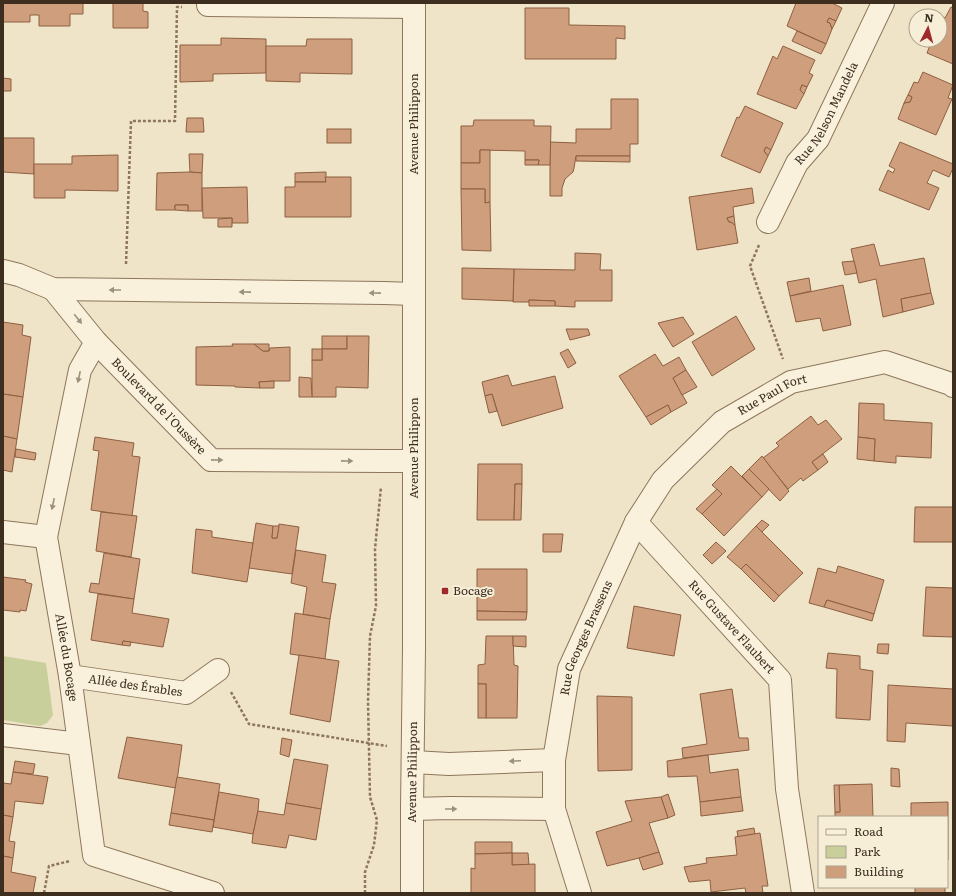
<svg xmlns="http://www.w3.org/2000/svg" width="956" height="896" font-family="Literata,serif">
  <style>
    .green { fill: #c9cf9b }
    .building { fill: #cf9f7d; stroke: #8d5f41 }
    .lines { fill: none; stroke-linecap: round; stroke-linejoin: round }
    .minor-casing { stroke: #8d765c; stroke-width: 24 }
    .tertiary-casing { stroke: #8d765c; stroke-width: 24 }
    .path { stroke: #8d765c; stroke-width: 2.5; stroke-dasharray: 3 2; stroke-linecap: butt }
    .minor { stroke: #faf1dc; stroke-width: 22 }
    .tertiary { stroke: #faf1dc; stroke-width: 22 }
    .oneway { fill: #9c907e }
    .poi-dot { fill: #9e2a2b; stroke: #f7eed8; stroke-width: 1.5 }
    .labels { text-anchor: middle; stroke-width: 4; stroke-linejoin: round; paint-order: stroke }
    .street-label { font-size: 12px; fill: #3d2e20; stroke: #f7eed8 }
    .poi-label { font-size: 12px; fill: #3d2e20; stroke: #f7eed8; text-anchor: start }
  </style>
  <rect width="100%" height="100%" fill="#f0e4c8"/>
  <!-- green -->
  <path class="green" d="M3,656l43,7 7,52 -6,8 -7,3 -37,-6z"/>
  <!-- building -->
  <g class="building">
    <path d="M3,3h80v11h-13v12h-31v-11h-9v7h-27z"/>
    <path d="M113,3h30v8l5,1v16h-35z"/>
    <path d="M796,3h36l10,5 -6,13 -7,-3 -2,4 3,1 2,6 -6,15 -39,-18z"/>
    <path d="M951,7l2,1v56l-26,-11 5,-13h8v-5l3,-3 -3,-1v-8l3,-6 2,1z"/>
    <path d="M525,8h44v17l56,1v13l-9,-1v21h-91z"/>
    <path d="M829,18l7,3 -4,8 -2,-6 -3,-1z"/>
    <path d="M797,31l29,13 -5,10 -29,-13z"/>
    <path d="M221,38l45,1v34l-53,1v7l-33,1v-37h41z"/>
    <path d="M307,39h45v35l-52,-1v9l-34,-1v-35h40z"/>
    <path d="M783,46l32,14 -6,13 4,2 -6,12 -5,-2 -2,5 4,4 -8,15 -39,-15 16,-38 4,3z"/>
    <path d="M923,72l30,13 -5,13 4,1 -16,36 -38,-16 6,-16 6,-1 2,-5 -4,-2 6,-13 4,1z"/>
    <path d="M3,78l8,1v12h-8z"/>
    <path d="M802,85l5,2 -3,7 -4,-4z"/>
    <path d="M908,95l4,2 -2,5 -6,1z"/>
    <path d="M611,99h27v45h-8v12h-54l-2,12 -1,4 -8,7 -3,9v8h-12v-54l26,1v-14h35z"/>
    <path d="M745,106l38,17 -12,27 -5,-3 -2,4 4,5 -8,17 -39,-17 16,-39 2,1z"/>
    <path d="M187,118h16l1,14h-18z"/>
    <path d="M474,120h60v6h17l-1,39h-12l1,-5h-14v-9l-45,-1v13h-19v-37h12z"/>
    <rect x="327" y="129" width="24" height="14"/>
    <path d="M3,138h31v36l-31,-2z"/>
    <path d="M900,142l53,22v4l-4,9 -16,-7 -6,13 12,5 -10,22 -50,-20 9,-20 5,3 2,-4 -6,-3z"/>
    <path d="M766,147l5,3 -3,6 -4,-5z"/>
    <path d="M480,150h10v52l-5,1v-14h-24v-26h19z"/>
    <path d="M189,154h14l-1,19 -12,-1z"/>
    <path d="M118,155v36l-53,-1v8h-31v-34h38v-8z"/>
    <path d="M576,156h54v6l-54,-1z"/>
    <path d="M525,160h14l-1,5h-13z"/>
    <path d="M190,172l12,1v38h-14v-6h-13v5h-19l1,-37z"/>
    <path d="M326,172v10h-31v-9z"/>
    <path d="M325,177h26v40h-66v-30h10v-5h31z"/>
    <path d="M247,187l1,36h-16v-5h-29l-1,-30z"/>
    <path d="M752,188l2,15 -21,4 1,9 -7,2 2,4h2l4,3 3,18 -41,7 -8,-53z"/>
    <path d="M461,189h24v14l5,-1 1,49 -29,-1z"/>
    <path d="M175,205h13v6l-13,-1z"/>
    <path d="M734,216l1,9 -4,-3h-2l-2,-4z"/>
    <path d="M232,218v9h-14v-8z"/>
    <path d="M874,244l6,22 44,-8 7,35 -30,6 2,13 -20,5 -7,-38 -17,4 -8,-34z"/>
    <path d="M575,253l26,1 -1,16h12v31h-37v6l-20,-1v-5l-26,-1v2h-16l1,-33 61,1z"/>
    <path d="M854,261l3,12 -12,2 -3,-13z"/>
    <path d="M462,268l52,1 -1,32 -51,-2z"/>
    <path d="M809,278l2,13 -21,5 -3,-14z"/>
    <path d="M843,285l8,40 -28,6 -3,-13 -24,4 -6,-26z"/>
    <path d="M931,293l3,11 -31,8 -2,-13z"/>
    <path d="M529,300l26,1v5h-26z"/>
    <path d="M736,316l19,33 -43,27 -20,-34z"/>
    <path d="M683,317l11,17 -21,13 -15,-24z"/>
    <path d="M3,322l20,3 -1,10 9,2 -8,60 -20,-3z"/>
    <path d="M566,329h22l2,6 -20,5z"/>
    <rect x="322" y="336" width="25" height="13"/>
    <path d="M347,336h22l-1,52 -32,-1v10h-24v-37h10v-11h25z"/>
    <path d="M232,344h22l9,7h6l1,-3 20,-1v34h-16l-15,1 1,6 -25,-1v-1l-39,-1v-38l37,-1z"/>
    <path d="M254,344h15v7h-6z"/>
    <rect x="312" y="349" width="10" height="11"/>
    <path d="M568,349l8,14 -8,5 -8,-15z"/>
    <path d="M655,354l8,12 16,-9 7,13 -13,8 14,25 -16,9 -3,-7 -22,12 -27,-41z"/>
    <path d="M686,370l11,17 -15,8 -9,-17z"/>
    <path d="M508,375l4,11 43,-10 8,32 -61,18 -10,-32 -7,2 -3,-14z"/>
    <path d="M299,377l12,1 1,19h-13z"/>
    <path d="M274,381v7h-14l-1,-6z"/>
    <path d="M3,394l20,3 -6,42 -14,-3z"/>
    <path d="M492,394l5,17 -8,2 -4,-17z"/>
    <path d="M859,403l25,1v16l48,3 -1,35 -35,-2v7l-22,-2 1,-22 -17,-2z"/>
    <path d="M668,405l3,7 -20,13 -5,-8z"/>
    <path d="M811,416l7,9 8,-5 16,19 -30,23 6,8 -15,11 -2,-3 -13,11 -25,-31 16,-12 -3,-3z"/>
    <path d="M3,436l14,3 -5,33 -9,-2z"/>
    <path d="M95,437l39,6 -2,13 8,1 -8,59 -41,-6 8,-59 -6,-1z"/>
    <path d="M858,437l17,2 -1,22 -17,-2z"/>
    <path d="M16,449l20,4 -1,7 -20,-3z"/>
    <path d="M823,454l5,8 -10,8 -6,-8z"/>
    <path d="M762,456l27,35 -9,10 -31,-32z"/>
    <path d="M478,464h44v20h-7l-1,36h-37z"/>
    <path d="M731,466l31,31 -38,39 -22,-22 20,-20 -10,-9z"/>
    <path d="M749,469l20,20 -7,8 -20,-21z"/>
    <path d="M515,484h7l-1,36h-7z"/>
    <path d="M717,489l5,5 -20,20 -6,-5z"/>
    <path d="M915,507h38v35h-39z"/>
    <path d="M101,512l36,4 -6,41 -35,-6z"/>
    <path d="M762,520l7,5 -7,7 -6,-6z"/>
    <path d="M256,523l17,3 -1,12h5l2,-14 20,3 -7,47 -43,-6z"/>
    <path d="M273,526h6l-2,12h-5z"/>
    <path d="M756,526l47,47 -24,23 -33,-32 -5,5 -14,-12z"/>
    <path d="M196,529l16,2v6l41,6 -6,39 -55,-9z"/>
    <path d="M543,534h20l-2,18h-18z"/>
    <path d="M716,542l10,9 -14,13 -9,-9z"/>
    <path d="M296,550l30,5 -4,27 14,2 -6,35 -27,-5 4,-27 -16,-4z"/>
    <path d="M104,553l36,6 -6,40 -45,-7 2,-9 8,1z"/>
    <path d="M746,564l33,32 -5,6 -33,-33z"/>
    <path d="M838,566l46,14 -10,34 -47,-14 -3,7 -15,-4 9,-35 18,5z"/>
    <path d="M477,569h50v43l-50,-1z"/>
    <path d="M3,577l23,3 -1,2 7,2 -6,27 -6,-1v2l-17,-2z"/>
    <path d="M926,587l27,1v49l-30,-1z"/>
    <path d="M98,594l36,5 -2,14 37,6 -6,28 -40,-6 -1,4 -31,-5z"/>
    <path d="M827,600l47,14 -2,7 -48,-14z"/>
    <path d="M634,606l47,9 -7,41 -47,-8z"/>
    <path d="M477,611l50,1 -1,8h-49z"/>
    <path d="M295,613l35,6 -5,40 -35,-5z"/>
    <path d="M486,636h27l1,29 4,1 -1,52h-31v-34h-8v-19l7,-1z"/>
    <path d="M513,636h13v11l-13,-1z"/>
    <path d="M123,641l8,1 -1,4 -8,-1z"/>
    <path d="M878,644h11l-1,10 -11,-1z"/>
    <path d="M828,653l32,3v13l13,2 -3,49 -34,-2 1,-49 -11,-1z"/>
    <path d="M299,655l40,6 -9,61 -40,-8z"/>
    <rect x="478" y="684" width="8" height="34"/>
    <path d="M888,685l65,4v37l-47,-3 -1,19 -18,-1z"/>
    <path d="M732,689l7,49h9l1,12 -66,8 -1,-10 25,-4 -7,-50z"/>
    <path d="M597,696l35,1v73l-34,1z"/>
    <path d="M127,737l55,8 -6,43 -58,-10z"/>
    <path d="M282,738l10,2 -3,17 -9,-3z"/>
    <path d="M708,755l2,18 28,-4 3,28 -41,5 -3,-26 -29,1 -1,-16z"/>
    <path d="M294,759l34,6 -7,44 -35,-6z"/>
    <path d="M15,761l20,3 -2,10 -20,-2z"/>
    <path d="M891,768l8,1 1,18 -9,-1z"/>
    <path d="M13,772l35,5 -5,27 -28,-3 -2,16 -10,-2v-32l8,1z"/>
    <path d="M177,777l43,7 -6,36 -43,-7z"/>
    <path d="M872,784l1,33h-38v-5h5l-1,-27z"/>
    <path d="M834,785h5l1,27h-5z"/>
    <path d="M219,792l40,7 -1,12 -5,23 -40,-7z"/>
    <path d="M668,794l7,21 -7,3 -7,-21z"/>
    <path d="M661,797l7,21 -19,5 10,29 -20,6 -32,8 -11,-34 36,-11 -7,-20z"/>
    <path d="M741,797l2,14 -42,5 -1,-14z"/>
    <path d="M948,802v58h-1v-43h-36v-14z"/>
    <path d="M286,803l35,6 -5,31 -27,-5 -3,13 -34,-5 1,-9 5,-23 26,4z"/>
    <path d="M171,813l43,7 -2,12 -43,-7z"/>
    <path d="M3,815l10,2 -4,24 6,1 -2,16 -10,-2z"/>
    <path d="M754,828l1,6 -17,3 -1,-6z"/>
    <path d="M760,833l8,53h-6l1,7h-17l-1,-5 -34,4 -1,-12 -21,2 -5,-15 23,-4 -1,-5 31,-3 -2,-18z"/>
    <path d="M475,842h37v11l-37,1z"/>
    <path d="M659,852l4,12 -20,6 -4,-12z"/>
    <path d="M512,853h16l1,12h-17z"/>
    <path d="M512,853v12l23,-1v29h-64v-25l4,1v-15z"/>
    <path d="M3,856l10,2 -2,14 25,5 -3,16h-30z"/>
    <rect x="915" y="887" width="30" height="6"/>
  </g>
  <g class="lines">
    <!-- minor casing -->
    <g class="minor-casing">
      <g id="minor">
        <path d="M208,3v2l206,2"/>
        <path id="s1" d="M768,222l29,-59 21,-24 65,-136"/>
        <path id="s2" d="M96,342l-16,28 -34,167 24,139 24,179 119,38"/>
        <path id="s3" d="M636,522l144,158 7,109 16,104"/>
        <path d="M3,532l43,5"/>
        <path id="s4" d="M70,676l116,17 32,-23"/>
        <path d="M3,735l76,9"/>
        <path d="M413,762l36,2 105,-4"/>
        <path d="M412,809l38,-1 104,1"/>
        <path id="s5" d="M580,893l-26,-84v-49l15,-91 67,-147 27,-42 59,-58 69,-40 94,-20 66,22 2,2"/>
      </g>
    </g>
    <!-- tertiary casing -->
    <g class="tertiary-casing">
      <g id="tertiary">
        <path d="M3,271l16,4 34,14 331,4 30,1"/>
        <path id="s6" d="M53,289l43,53 115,118 173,1h30"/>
        <path id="s7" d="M412,893v-84l2,-161v-645"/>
      </g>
    </g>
    <!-- path -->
    <g class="path">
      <path d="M759,245l-9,21 33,93"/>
      <path d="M126,264l5,-143h44l2,-114h5"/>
      <path d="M231,692l18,32 138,22"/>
      <path d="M44,893l5,-27 21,-5"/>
      <path d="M365,893v-21l9,-27 3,-25 -7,-23 -2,-96 2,-65 6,-30 -1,-57 6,-62"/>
    </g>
    <!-- minor -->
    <use href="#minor" class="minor"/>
    <!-- tertiary -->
    <use href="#tertiary" class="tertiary"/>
  </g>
  <!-- one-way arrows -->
  <defs><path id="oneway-solid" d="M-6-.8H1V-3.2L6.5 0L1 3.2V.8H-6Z"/></defs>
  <g class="oneway">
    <use href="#oneway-solid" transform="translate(115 290) rotate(-180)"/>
    <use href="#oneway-solid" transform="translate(245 292) rotate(-179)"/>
    <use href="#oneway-solid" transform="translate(375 293) rotate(-179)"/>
    <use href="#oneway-solid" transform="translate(78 319) rotate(51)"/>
    <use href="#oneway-solid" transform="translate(79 377) rotate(102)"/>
    <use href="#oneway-solid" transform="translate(217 460) rotate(1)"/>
    <use href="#oneway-solid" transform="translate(347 461) rotate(1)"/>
    <use href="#oneway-solid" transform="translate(53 504) rotate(102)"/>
    <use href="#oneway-solid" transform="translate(515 761) rotate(178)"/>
    <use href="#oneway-solid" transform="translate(451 809)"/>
  </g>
  <!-- markers -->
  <rect class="poi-dot" x="441" y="587" width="8" height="8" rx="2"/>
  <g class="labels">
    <!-- street labels -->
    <g class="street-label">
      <text dy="4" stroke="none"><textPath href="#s1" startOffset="124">Rue Nelson Mandela</textPath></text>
      <text transform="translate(414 124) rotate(-90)" y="4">Avenue Philippon</text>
      <text dy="4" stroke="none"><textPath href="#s5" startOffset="581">Rue Paul Fort</textPath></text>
      <text dy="4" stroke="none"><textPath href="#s6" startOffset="158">Boulevard de l'Oussère</textPath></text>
      <text transform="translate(414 448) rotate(-90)" y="4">Avenue Philippon</text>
      <text dy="4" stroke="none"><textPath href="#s3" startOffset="142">Rue Gustave Flaubert</textPath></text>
      <text dy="4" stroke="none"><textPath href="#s5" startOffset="264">Rue Georges Brassens</textPath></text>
      <text dy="4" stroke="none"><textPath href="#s2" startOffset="325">Allée du Bocage</textPath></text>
      <text dy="4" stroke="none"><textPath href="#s4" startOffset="66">Allée des Érables</textPath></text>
      <text dy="4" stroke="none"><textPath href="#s7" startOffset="121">Avenue Philippon</textPath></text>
    </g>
    <!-- poi labels -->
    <g class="poi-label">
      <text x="453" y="595">Bocage</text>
    </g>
  </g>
  <!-- border -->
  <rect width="956" height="896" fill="none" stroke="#3d2e20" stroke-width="8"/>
  <!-- legend -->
  <rect x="818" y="816" width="130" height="72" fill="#f7eed8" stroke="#ada18e"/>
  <rect x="826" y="829" width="20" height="6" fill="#faf1dc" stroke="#ada18e"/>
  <text x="854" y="836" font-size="12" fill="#3d2e20">Road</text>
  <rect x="826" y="846" width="20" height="12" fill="#c9cf9b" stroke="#ada18e"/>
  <text x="854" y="856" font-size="12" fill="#3d2e20">Park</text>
  <rect x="826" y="866" width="20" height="12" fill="#cf9f7d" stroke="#ada18e"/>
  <text x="854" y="876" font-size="12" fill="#3d2e20">Building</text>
  <!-- north arrow -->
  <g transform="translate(928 28) rotate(6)"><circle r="19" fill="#f7eed8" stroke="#ada18e"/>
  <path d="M0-3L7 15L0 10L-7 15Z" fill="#9e2a2b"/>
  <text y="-6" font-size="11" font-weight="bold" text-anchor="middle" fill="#3d2e20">N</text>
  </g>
</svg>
